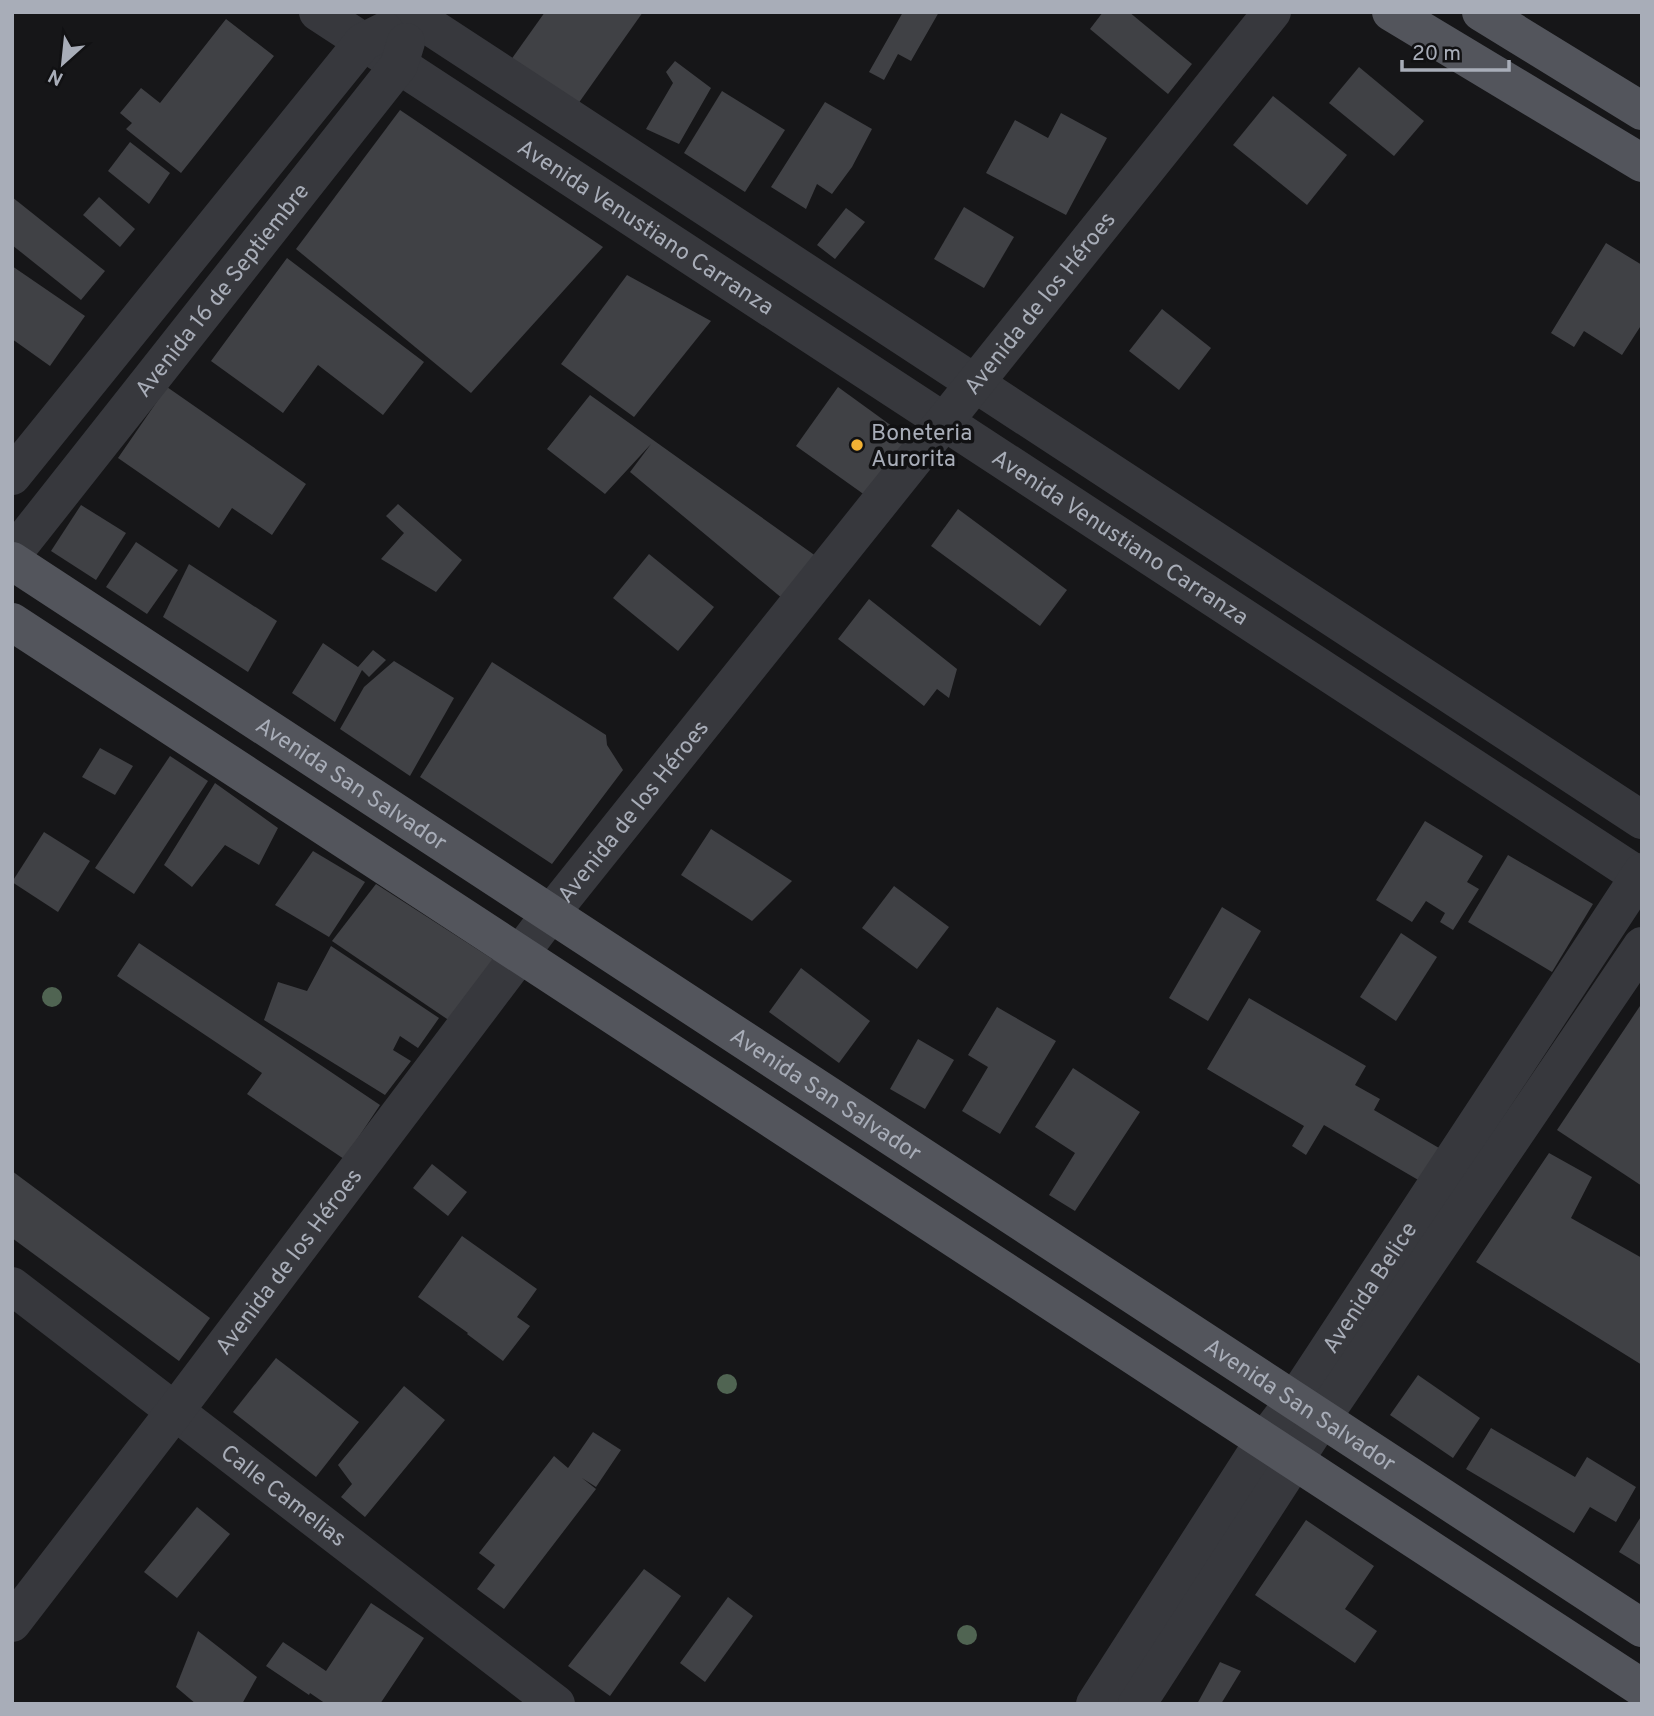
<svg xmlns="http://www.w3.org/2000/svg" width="1654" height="1716" font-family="Overpass,sans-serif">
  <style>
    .building { fill: #404145 }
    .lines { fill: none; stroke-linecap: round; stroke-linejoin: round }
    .minor { stroke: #37383d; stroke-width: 38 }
    .major { stroke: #53555c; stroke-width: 38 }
    .tree { fill: #506452 }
    .poi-dot { fill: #f2b134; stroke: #111113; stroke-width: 2.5 }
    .labels { text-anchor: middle; stroke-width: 7; stroke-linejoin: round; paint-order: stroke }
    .street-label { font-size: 23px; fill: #a8adb8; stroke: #111113 }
    .poi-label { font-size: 23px; fill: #a8adb8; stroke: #111113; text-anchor: start }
  </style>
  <rect width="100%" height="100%" fill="#161618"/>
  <!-- building -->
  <g class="building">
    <path d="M545,12h98l-70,99 -65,-47z"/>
    <path d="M903,12h36l-28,49 -13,-7 -14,26 -15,-8z"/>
    <path d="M1103,12h26l63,52 -24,30 -78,-65z"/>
    <path d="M226,19l48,37 -93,117 -55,-44 6,-6 -12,-10 21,-25 19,15z"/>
    <path d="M675,61l36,27 -32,56 -33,-15 27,-46 -7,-11z"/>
    <path d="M1359,67l65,54 -30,35 -65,-53z"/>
    <path d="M722,91l63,39 -40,62 -61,-39z"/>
    <path d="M1273,96l74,59 -40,50 -74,-60z"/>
    <path d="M825,102l47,27 -20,38 -20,27 -15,-10 -11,25 -35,-22z"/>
    <path d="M400,110l203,137 -132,146 -175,-144z"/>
    <path d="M1061,113l46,25 -41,77 -80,-42 29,-53 33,18z"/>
    <path d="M130,142l40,31 -21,31 -41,-33z"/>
    <path d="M12,197l93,74 -24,29 -69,-55z"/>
    <path d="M99,197l36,32 -15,18 -37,-32z"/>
    <path d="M964,207l50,30 -30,51 -50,-29z"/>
    <path d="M846,208l19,14 -30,37 -18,-14z"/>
    <path d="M1606,243l36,22v59l-20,31 -38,-24 -10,16 -23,-14z"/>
    <path d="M287,258l137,104 -41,53 -65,-50 -35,48 -72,-52z"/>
    <path d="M12,266l73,50 -35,50 -38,-27z"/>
    <path d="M627,275l84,46 -77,96 -73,-53z"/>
    <path d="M1162,309l49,39 -32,42 -50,-39z"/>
    <path d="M167,387l139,97 -34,51 -40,-27 -13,20 -101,-70z"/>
    <path d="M838,387l80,58 -42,58 -80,-57z"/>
    <path d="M590,395l230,164 -37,40 -153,-127 21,-28 -46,50 -58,-45z"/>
    <path d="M398,504l64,56 -26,32 -55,-33 23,-26 -18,-17z"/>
    <path d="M81,505l45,28 -30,47 -45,-29z"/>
    <path d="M958,509l109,81 -27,36 -109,-80z"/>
    <path d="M136,542l42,28 -31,44 -41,-27z"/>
    <path d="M649,554l65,53 -36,44 -65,-53z"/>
    <path d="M189,564l88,57 -29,51 -85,-55z"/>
    <path d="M869,599l88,70 -8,29 -12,-9 -13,17 -86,-67z"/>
    <path d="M323,643l35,24 15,-17 13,10 -17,17 -7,-7 -27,52 -43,-29z"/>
    <path d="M394,661l60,37 -44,78 -70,-47 24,-42z"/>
    <path d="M492,662l114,73 1,10 16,25 -71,94 -132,-87z"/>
    <path d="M100,748l33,18 -18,29 -33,-18z"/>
    <path d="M170,756l38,25 -74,113 -39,-26z"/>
    <path d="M215,783l63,45 -19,37 -34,-20 -33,42 -28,-22z"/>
    <path d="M1425,821l58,35 -16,26 12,7 -26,41 -13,-8 5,-9 -19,-12 -14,21 -36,-22z"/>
    <path d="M711,829l81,52 -40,40 -71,-46z"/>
    <path d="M44,832l46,29 -32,51 -46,-30z"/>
    <path d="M313,851l52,31 -36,55 -54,-32z"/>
    <path d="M1508,855l85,49 -41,68 -84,-50z"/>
    <path d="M376,884l118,76 -44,61 -118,-80z"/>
    <path d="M894,886l55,41 -32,42 -55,-41z"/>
    <path d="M1222,907l39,24 -53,90 -39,-23z"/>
    <path d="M1401,933l36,24 -41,64 -36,-24z"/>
    <path d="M139,943l241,162 -36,54 -97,-65 15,-21 -145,-97z"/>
    <path d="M331,946l108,72 -21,30 -18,-12 -7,14 18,11 -26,34 -121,-75 14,-38 29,9z"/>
    <path d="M801,968l69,53 -31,42 -70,-51z"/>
    <path d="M1249,998l117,68 -11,19 25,14 -6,11 65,38 -19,33 -96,-56 -18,30 -14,-9 12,-20 -97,-57z"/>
    <path d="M1642,1003v183l-85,-56z"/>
    <path d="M997,1007l59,34 -56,93 -38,-23 26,-44 -20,-12z"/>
    <path d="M918,1039l36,21 -29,49 -35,-20z"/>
    <path d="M1073,1068l67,44 -65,99 -26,-16 26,-42 -40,-26z"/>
    <path d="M1549,1153l43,24 -21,41 71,40v107l-166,-103z"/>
    <path d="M432,1164l35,28 -19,24 -35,-28z"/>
    <path d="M12,1171l198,147 -31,43 -167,-123z"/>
    <path d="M462,1236l75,53 -20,28 13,9 -27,35 -36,-27 1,-1 -50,-36z"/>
    <path d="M276,1358l83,64 -43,55 -83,-65z"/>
    <path d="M1418,1375l62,43 -27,40 -63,-43z"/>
    <path d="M404,1386l41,34 -80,97 -24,-20 11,-13 -14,-19z"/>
    <path d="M1491,1428l84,49 12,-20 49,30 -20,35 -26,-15 -16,26 -108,-64z"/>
    <path d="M593,1432l28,18 -25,37 -14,-9 14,11 -92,120 -27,-20 18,-24 -16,-12 75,-97 14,12z"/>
    <path d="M197,1507l33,27 -53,64 -33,-26z"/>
    <path d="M1642,1515v51l-23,-14z"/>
    <path d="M1306,1520l68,46 -29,43 32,22 -22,32 -100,-68z"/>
    <path d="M644,1569l37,27 -71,100 -42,-30z"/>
    <path d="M728,1597l25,19 -48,66 -25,-19z"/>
    <path d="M371,1603l53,35 -44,66h-54l-16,-11 -1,2 -43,-29 17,-24 43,29z"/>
    <path d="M198,1631l59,46 -15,27h-46l-20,-17z"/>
    <path d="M1220,1662l21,9 -20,33h-24z"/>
  </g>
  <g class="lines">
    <!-- minor -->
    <g class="minor">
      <path id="s1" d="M318,12l1324,866"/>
      <path d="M408,12l1234,808"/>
      <path d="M12,476l351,-434 22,-11"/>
      <path id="s2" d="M12,555l387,-490 7,-23"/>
      <path id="s3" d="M12,1286l544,418"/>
      <path id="s4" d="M12,1623l163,-212 376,-498 721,-901"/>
      <path id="s5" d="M1095,1704l169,-263 31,-41 347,-528"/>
      <path d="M1137,1704l185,-286 320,-472"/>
    </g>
    <!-- major -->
    <g class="major">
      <path d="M1391,12l251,151"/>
      <path d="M1481,12l161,99"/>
      <path id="s6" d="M12,561l1630,1067"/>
      <path d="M12,622l1630,1066"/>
    </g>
  </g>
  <!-- trees -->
  <g class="tree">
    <circle cx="52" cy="997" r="10"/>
    <circle cx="727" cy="1384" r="10"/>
    <circle cx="967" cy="1635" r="10"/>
  </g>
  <!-- markers -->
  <circle class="poi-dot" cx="857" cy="445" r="7"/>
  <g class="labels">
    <!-- street labels -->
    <g class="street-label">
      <text dy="8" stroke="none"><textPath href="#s1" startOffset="392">Avenida Venustiano Carranza</textPath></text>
      <text dy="8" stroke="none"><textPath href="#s2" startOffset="338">Avenida 16 de Septiembre</textPath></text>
      <text dy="8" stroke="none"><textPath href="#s4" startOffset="1673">Avenida de los Héroes</textPath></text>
      <text dy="8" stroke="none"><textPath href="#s1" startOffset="959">Avenida Venustiano Carranza</textPath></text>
      <text dy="8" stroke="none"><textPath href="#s6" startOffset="406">Avenida San Salvador</textPath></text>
      <text dy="8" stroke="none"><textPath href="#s4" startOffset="1022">Avenida de los Héroes</textPath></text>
      <text dy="8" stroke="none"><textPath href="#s6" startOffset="973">Avenida San Salvador</textPath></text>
      <text dy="8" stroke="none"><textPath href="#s4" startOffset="455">Avenida de los Héroes</textPath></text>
      <text dy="8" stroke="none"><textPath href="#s5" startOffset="499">Avenida Belice</textPath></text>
      <text dy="8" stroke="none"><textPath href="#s6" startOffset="1540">Avenida San Salvador</textPath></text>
      <text dy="8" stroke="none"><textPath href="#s3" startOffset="343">Calle Camelias</textPath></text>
    </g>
    <!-- poi labels -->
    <g class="poi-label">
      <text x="871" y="440">Boneteria<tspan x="871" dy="26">Aurorita</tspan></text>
    </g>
  </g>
  <!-- border -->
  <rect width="1654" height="1716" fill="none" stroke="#a8adb8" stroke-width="28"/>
  <!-- north arrow -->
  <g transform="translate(63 63) rotate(207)" stroke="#111113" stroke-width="5" paint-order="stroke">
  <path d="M0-5L12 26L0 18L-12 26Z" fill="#a8adb8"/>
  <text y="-10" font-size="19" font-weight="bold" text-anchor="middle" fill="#a8adb8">N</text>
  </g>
  <!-- scale -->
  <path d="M1402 60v10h107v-10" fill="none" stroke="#a8adb8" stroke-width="3.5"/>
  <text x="1412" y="60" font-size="21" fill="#a8adb8" stroke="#111113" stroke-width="5" paint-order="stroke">20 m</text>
</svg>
